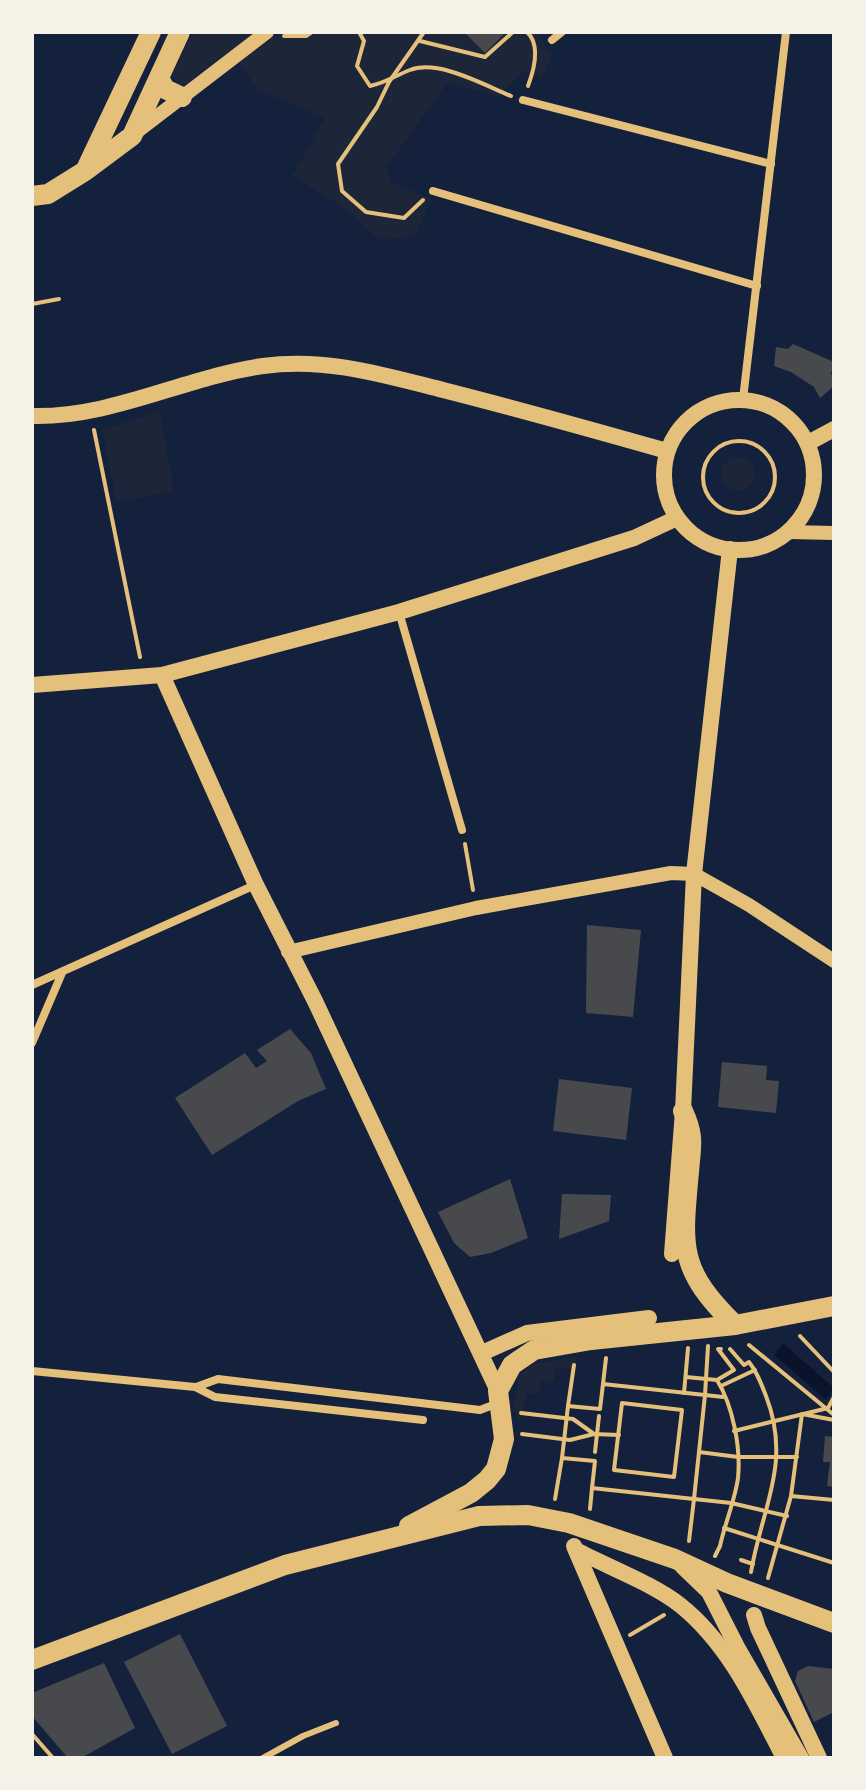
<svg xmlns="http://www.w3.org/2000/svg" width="866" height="1790" font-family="'Work Sans',sans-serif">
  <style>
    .green { fill: #1d2539 }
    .water { fill: #0b132b }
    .building { fill: #48494c }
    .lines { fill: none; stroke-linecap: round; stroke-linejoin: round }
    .path { stroke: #e5c07b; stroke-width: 4 }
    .service { stroke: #e5c07b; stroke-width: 6 }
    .minor { stroke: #e5c07b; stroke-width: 8 }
    .tertiary { stroke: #e5c07b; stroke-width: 14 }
    .secondary { stroke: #e5c07b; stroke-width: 16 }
    .primary { stroke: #e5c07b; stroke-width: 20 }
  </style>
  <rect width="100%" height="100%" fill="#14213d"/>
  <!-- green -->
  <g class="green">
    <path d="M194,32h61l-70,53 -6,-1 -6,-7 1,-7z"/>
    <path d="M281,32h261l-3,3 13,22 -11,21 -16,-7 -27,26 -50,-15 -61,84 4,16 40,17 -15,35c-47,15 -43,-6 -75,-28 -16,-11 -33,-20 -49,-30l33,-58 -68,-29 -19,-28z"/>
    <path d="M160,411l14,80 -57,11 -15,-72z"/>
    <circle cx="738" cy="474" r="17"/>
    <path d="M576,1357v13l-20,-2 -2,13h-13l-2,12 -13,1 -6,29 -7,-16 7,-33 14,-10z"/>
  </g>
  <!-- water -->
  <path class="water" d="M783,1343l51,45 -8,12 -52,-45z"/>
  <!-- building -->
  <g class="building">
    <path d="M464,32h42l-21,21z"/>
    <path d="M793,344l41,18 -3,12 3,3v9l-14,12 -6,-11 -23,-15 -17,-6 2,-19 12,2z"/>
    <path d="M587,925l54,5 -8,87 -47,-4z"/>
    <path d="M290,1029l21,24 15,36 -28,12 -86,54 -37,-57 70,-45 11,15 11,-7 -10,-11z"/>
    <path d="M722,1062l45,4 -1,14 13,1 -3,32 -58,-6z"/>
    <path d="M559,1079l73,9 -6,52 -73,-9z"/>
    <path d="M510,1179l18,59 -37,15 -21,4 -16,-14 -16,-31z"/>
    <path d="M562,1194l49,1 -2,26 -50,18z"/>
    <path d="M825,1436l9,1v50l-7,-1 3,-24h-7z"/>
    <path d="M180,1634l47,92 -55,28 -48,-92z"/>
    <path d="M104,1663l31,65 -54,30h-13l-36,-42v-23z"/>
    <path d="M808,1666l26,3v43l-20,10 -19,-41 3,-10z"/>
  </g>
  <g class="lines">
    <!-- path -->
    <g class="path">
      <path d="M359,32l5,9 -7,25 13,20c18,-4 24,-10 40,-16 28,-11 74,15 101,26"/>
      <path d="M527,32c14,13 7,38 1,54"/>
      <path d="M284,36h22l6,-4"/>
      <path d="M420,41l65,16 28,-25"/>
      <path d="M423,200l-19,18 -38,-6 -24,-21 -4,-27 39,-57 12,-25 35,-50"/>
      <path d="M32,304l27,-5"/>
      <path d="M94,430l46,227"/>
      <circle cx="739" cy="477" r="36"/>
      <path d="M465,844l8,46"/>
      <path d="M800,1336l34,36"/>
      <path d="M749,1345l85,70"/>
      <path d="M708,1346l-3,49 18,2"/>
      <path d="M730,1349l14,16 5,-3c8,10 12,21 17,34 26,67 -4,111 -15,176"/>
      <path d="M686,1377l31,3c16,26 24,68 21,98 -3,22 -13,45 -18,68l-5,10"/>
      <path d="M717,1380l17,-10 -16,-21h3"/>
      <path d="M603,1384l102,11 -11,104 -102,-11 3,-27 -33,-3 6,-52 32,3z"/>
      <path d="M603,1384l3,-26"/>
      <path d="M721,1386l34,-16"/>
      <path d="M684,1393l4,-45"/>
      <path d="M622,1403l60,7 -8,67 -60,-7z"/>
      <path d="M568,1406l6,-41"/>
      <path d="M521,1413l52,6 21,15"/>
      <path d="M734,1431l94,-23 6,-11"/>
      <path d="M522,1434l48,6 24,-6 25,1"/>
      <path d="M595,1452l4,-36"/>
      <path d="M699,1452l39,5h59"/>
      <path d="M791,1496l43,4"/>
      <path d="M555,1499l7,-41"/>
      <path d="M590,1509l2,-21"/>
      <path d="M724,1528l110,35"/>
      <path d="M689,1541l5,-42 37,4 56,13"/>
      <path d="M741,1560l12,4"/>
      <path d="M768,1578l23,-82 11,-82 32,6"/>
      <path d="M630,1635l34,-20"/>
      <path d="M32,1734l21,24"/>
    </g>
    <!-- service -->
    <path class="service" d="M263,1758l40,-22 33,-13"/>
    <!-- minor -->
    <g class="minor">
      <path d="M552,40l10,-8"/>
      <path d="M523,100l248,64"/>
      <path d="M433,191l324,95"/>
      <path d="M743,399l43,-367"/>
      <path d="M399,612l63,218"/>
      <path d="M32,985l223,-100"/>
      <path d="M32,1043l30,-70"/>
      <path d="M32,1371l163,16 20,10 208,23"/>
      <path d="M196,1387l22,-8 262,31 13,-5 2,-5"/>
    </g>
    <!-- tertiary -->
    <g class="tertiary">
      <path d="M134,134l133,-102"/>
      <path d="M789,532l45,1"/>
      <path d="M288,952l188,-44 195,-35 23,1 55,31 85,56"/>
    </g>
    <!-- secondary -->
    <g class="secondary">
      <circle cx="739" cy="475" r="75"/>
      <path d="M32,416c80,2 153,-39 231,-50 62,-9 121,9 180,24 75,19 150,40 224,61"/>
      <path d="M808,443l26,-14"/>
      <path d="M162,675l94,210 59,116 183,390"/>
      <path d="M32,685l130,-10 237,-63 235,-74 43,-20"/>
      <path d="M672,1254l11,-143 11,-237 36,-325"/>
      <path d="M482,1353l45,-20 122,-15"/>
      <path d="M574,1546l91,212"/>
      <path d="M576,1550c32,17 78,34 104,55 49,39 76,99 104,153"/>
      <path d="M682,1566l27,26 28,55 64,111"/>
      <path d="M754,1615l4,13 61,130"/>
    </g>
    <!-- primary -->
    <g class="primary">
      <path d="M159,78l6,11 17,8"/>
      <path d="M87,167l64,-135"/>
      <path d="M32,196l16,-2 37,-23 47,-35 48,-104"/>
      <path d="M683,1111c12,26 8,34 6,61 -7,76 -11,97 46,153"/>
      <path d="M409,1526l62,-33 16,-13 9,-11 8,-30 -6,-48 14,-26 22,-15 57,-10 144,-15 99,-19"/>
      <path d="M32,1660l253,-95 194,-49 49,-1 41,8 106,36 52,24 107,40"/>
    </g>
  </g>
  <!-- border -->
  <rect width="866" height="1790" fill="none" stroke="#f6f1e7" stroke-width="68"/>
</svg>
